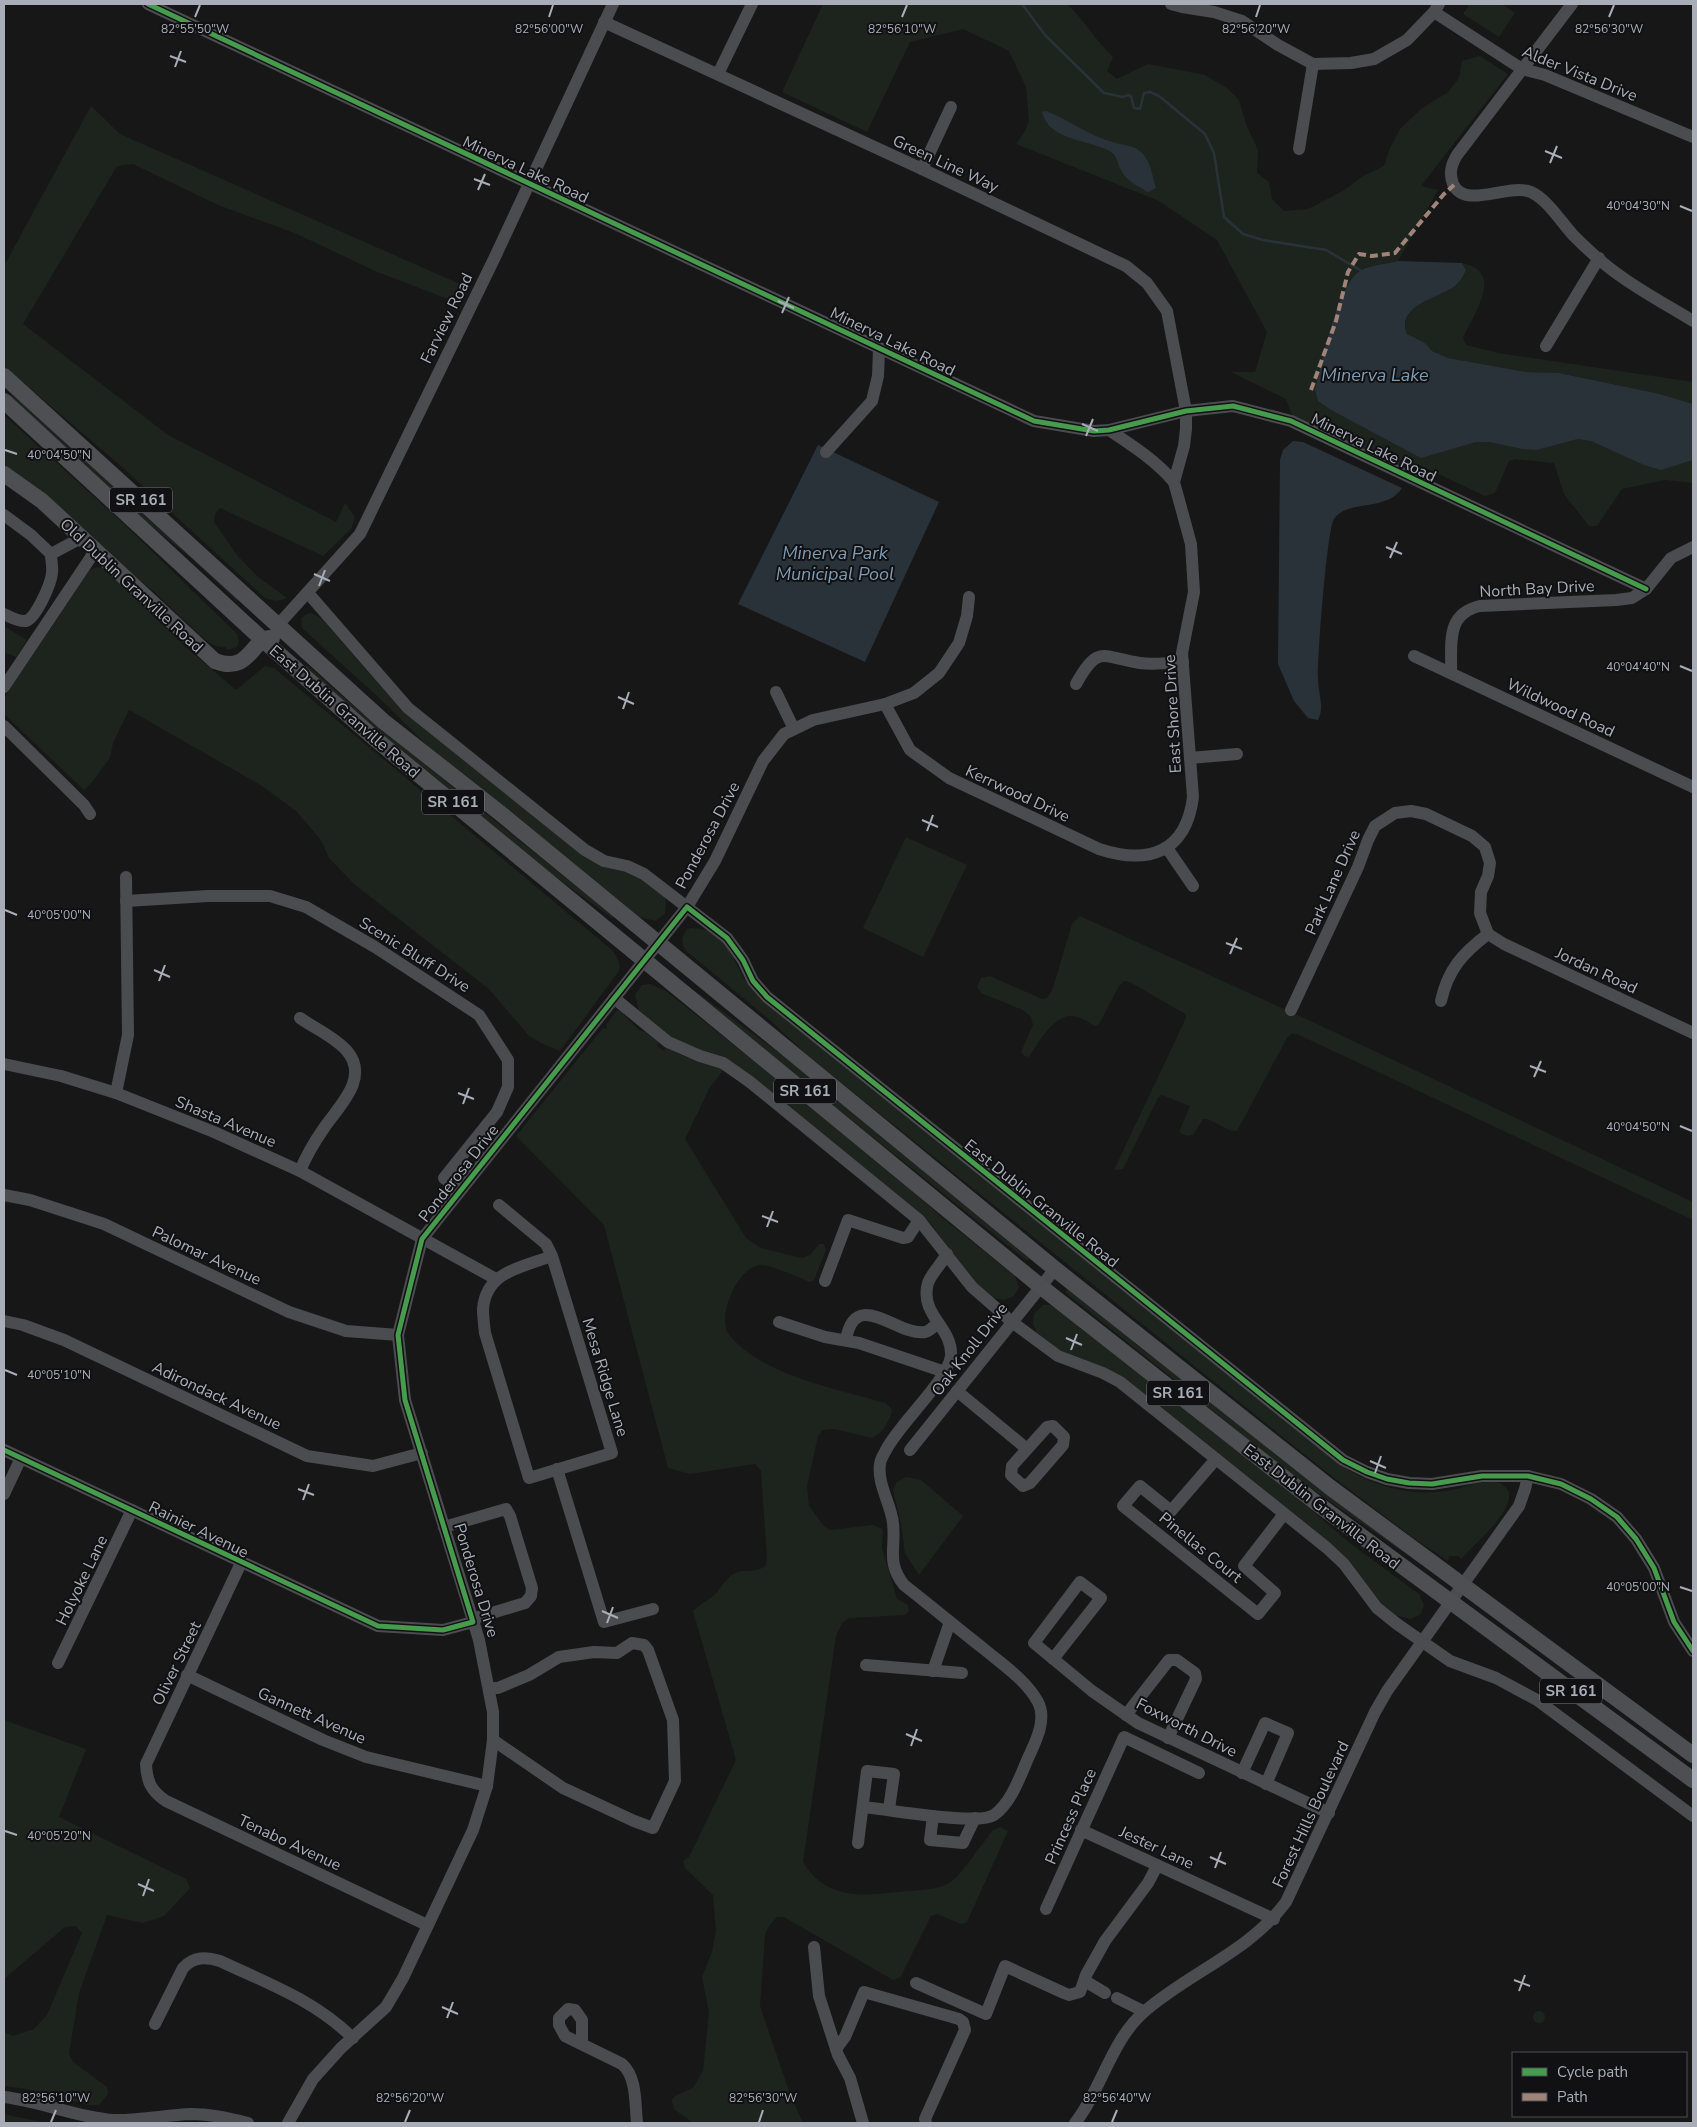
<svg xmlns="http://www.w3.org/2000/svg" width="1697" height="2127" font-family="'Nunito Sans',sans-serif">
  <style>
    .green { fill: #1d241e }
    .water { fill: #2a3239 }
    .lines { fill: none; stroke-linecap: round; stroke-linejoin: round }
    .stream { stroke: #2a3239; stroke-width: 2.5 }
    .minor { stroke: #4b4c50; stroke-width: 12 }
    .major { stroke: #4d4f52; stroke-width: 16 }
    .quiet { stroke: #a18479; stroke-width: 4; stroke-dasharray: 8 4; stroke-linecap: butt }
    .cycleway-casing { stroke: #111113; stroke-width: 8 }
    .cycleway { stroke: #469c4c; stroke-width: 5 }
    .ticks { fill: none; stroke: #a8adb8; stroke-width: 2 }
    .labels { text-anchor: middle; stroke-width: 4; stroke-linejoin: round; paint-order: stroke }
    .shield { fill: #111113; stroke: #7b7e86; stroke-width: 1 }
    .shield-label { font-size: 15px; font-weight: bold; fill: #a8adb8 }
    .street-label { font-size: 16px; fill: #a8adb8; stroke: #111113 }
    .water-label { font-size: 18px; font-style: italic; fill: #7f9bb3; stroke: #111113 }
    .ticks-label { font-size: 12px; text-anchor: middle; fill: #a8adb8; stroke: #111113; stroke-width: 4; stroke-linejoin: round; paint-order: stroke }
  </style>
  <rect width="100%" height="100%" fill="#171717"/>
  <!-- green -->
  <g class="green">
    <path d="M823,4h244c17,16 29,37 46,53l-6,14 10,8 31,-15 57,11 22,13 12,12 7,24 12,26 -1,23 12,9 3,17 12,12 24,-2 35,-18 20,-15 21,-10 6,-18 10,-19 21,-20 27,-17 11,-14 3,-17 18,-5 28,18 -87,112 17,4 -40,71c-10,2 -30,5 -38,9 -24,15 -38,92 -45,120l3,11 13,9 90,47 55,-15h13l33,7 15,1 41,-11 13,2 70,28 32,-9v23l-28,-3 -43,9 -25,37h-8l-25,-32 -10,-31 -39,-4 -6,2 -14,32 -10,3 -68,-32 -6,9 -118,-55 -7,-19 -55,-27h24l12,-40 -50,-92 -58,-39 -143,-57 8,-11 5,-12 -3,-34 -17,-36 -46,-22 -53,13 -43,90 -85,-40z"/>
    <path d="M1470,4h31l14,9 -16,24 -36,-23z"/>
    <path d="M91,106l29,28 349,154 -8,16 -86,-33 -78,-37 -79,-29 -85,-41 -16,2 -94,158 145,111 168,87 9,-19 10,14 -4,12 -28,27 -103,-48 -5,6 -1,8 23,33 20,21 30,22 -10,3 -12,-3 -143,-131 -118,-101v-100z"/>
    <path d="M1462,263c4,1 11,3 15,6 20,15 -7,52 -14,69l3,7 32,8 195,29v22l-33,-10 -101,-21 -33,-1 -78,-14 -16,-7 -7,-8 -18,-9c-11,-28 32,-36 48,-48 5,-4 9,-10 11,-16z"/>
    <path d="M11,394l50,39 179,165 -3,3 -45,-42 -66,-54 -116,-109z"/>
    <path d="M4,415l121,110 112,109 2,7 -2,6 -10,3 -2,-3 -9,-1 -8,-4 -55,-51 -149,-122z"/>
    <path d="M97,567l7,2 84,80 48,41 29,-24 9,2 338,282c5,7 9,12 7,21l-59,80 -19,-8 -12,-7 -40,-47 -135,-105 -25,-26 -8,-18 -25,-29 -34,-25 -133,-76 -16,33 -3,15 -17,23 -9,9 -80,-76v-16l86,-128z"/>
    <path d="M311,613l10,5 69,79 189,155 55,22 30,19 2,8 -1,13 -10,7 -16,-4 -206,-166 -56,-55 -75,-68 -1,-9 5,-5z"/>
    <path d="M4,626l23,14 -11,17 -12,-5z"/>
    <path d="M307,665l57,50 250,202 -2,1 -92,-67 -216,-182z"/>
    <path d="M906,837l61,28 -44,92 -60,-29z"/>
    <path d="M1080,916l250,114 363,172v18l-396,-186h-6l-4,4 -50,93c-13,1 -21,-12 -34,-12l-10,16 -7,1 -7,-4 11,-26 -28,-11 -4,3 -35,71 -9,1 72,-152 -1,-4 -55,-32 -6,-1 -5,5 -20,38 -4,2c-6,-3 -14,-9 -21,-10 -19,-3 -37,28 -45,41l-5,-1 -3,-4 12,-27 -2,-8 -8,-7 -42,-17 -4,-6 4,-9 9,-2 52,23 5,-1 5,-7 20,-67z"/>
    <path d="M691,928c39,0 41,37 60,60 3,4 8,7 11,11l588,472c31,18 66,26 102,19 13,-3 28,-9 42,-8 7,0 12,4 15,11 3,21 -35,51 -48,66l-2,-3h-10l-1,5 -36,-24 -88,-67 -516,-414 -37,-35 -87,-72 -2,-11 5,-9z"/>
    <path d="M650,984l16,7 204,162 69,62 76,61 4,11 -5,9 -10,4 -12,-2 -13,-11 -50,-65 -188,-153 -62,-26 -40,-32 -4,-16 7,-10z"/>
    <path d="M688,986l113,83 229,190 -1,1h-3l-339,-272z"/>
    <path d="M617,1010l3,1 19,19 7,2 13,11 -2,3 7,5 2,-4 17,9 41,13 -15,20 -24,50 61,99 15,10 41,10 8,-3 9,-11h5l2,6 -12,30 -4,2c-9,-4 -42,-18 -50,-17 -23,2 -45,54 -30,71 34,40 108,53 156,67l6,7c-2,11 -10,24 -20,28l-38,-9 -11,1 -5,6 -11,50 2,20 15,20 6,4 43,-5 10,4 -1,19 15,51 11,6 1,6 -4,4 -56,3 -7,5 -6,13 -33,226c25,41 64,33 104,29 15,-1 32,-1 45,-10 9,-6 32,-40 41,-51l8,-3 7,4 -41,91 -6,2 -24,-10 -6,2 -31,62 -7,2 -109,-63h-7l-7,8 -5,9 -5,72 30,88 13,29h-110l-19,-14 -2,-9 3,-4 18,-8 10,-17 6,-59 -7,-35 10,-25 4,-21 -3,-36 -28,-27 -2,-7 6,-4 47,-97 -43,-149c6,-6 12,-9 19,-14 8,-6 12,-17 21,-23 9,-6 20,0 33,-8l1,-8 -6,-87 -6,-7 -65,10 -22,-6 -64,-243 -88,-89 87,-108 3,1 1,-2 -1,-2z"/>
    <path d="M1066,1290h4l67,55 280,214 -1,2 -117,-81 -233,-187z"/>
    <path d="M1043,1305h8l8,4 238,189 54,46 68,50 5,11 -3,9 -10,5 -17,-4 -267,-234 -64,-29 -26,-19 -4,-9 1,-10z"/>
    <path d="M906,1477l15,3 42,36 -44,59 -14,-22 -4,-29 -8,-34 3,-7z"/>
    <path d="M4,1720l82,29 -27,68 127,62 4,9 -26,28 -21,7 -36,-8 -28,78 -10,61 4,8 34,25 1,7 -9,11h-11l-61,-16 -23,-3v-54l9,4 21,-7 13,-14 35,-82 -6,-7 -11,1 -61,52z"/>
    <circle cx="1539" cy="2017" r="6"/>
    <path d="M4,2114l41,9h-41z"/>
  </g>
  <!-- water -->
  <g class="water">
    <path d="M1046,111c24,9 44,26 70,32 8,2 18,3 25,9 10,9 11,24 15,36l-8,4c-9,-5 -23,-12 -27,-22 -5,-9 -2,-15 -15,-21 -21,-9 -58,-10 -64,-37z"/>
    <path d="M1398,261l64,2 4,7c-2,5 -6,12 -11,16 -16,12 -60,20 -48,48l18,9 7,8 16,7 78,14 33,1 101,21 33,10v56l-32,10 -17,-5 -53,-24 -13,-2 -41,11 -15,-1 -33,-7h-13l-55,16 -90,-48 -13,-9 -3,-11c7,-27 22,-107 46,-120 10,-5 26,-6 37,-9z"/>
    <path d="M1293,441l10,1 99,46c-15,24 -55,11 -68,31 -7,10 -17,141 -16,160 0,15 7,27 0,41l-10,-2 -14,-17 -16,-37 2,-204 3,-10z"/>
    <path d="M818,445l121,57 -74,160 -127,-58z"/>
  </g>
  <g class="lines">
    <!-- stream -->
    <path class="stream" d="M1022,4l23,31 59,58 19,4 5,-2 3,1 3,12 6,1 4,-16 6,-1 9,4 46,38 9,19 10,64 19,17 20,6 63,10 34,20"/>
    <!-- minor -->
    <g class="minor">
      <path d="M148,4l886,417 60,10 15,-1 77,-19 47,-5 58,15 355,168"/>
      <path d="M1171,4l11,3 32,5 28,9 36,24 35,19 38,-1 23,-4 33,-19 27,-28 5,-8"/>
      <path d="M1572,4l-115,151c-6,10 -8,18 -4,29 12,26 55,-1 78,8 17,8 30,30 42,43 14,14 30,29 46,40 23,17 50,31 74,46"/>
      <path d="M1434,12l88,57 23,6 148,62"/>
      <path d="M604,22l318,147 204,97 21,17 20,28 19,100v18l-2,17 -10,36 17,62 3,48 -12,61 11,144c-7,56 -45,68 -94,52l-150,-71 -39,-28 -25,-46"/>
      <path d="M718,74l34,-70"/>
      <path d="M1299,149l14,-85"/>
      <path d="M922,169l29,-62"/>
      <path d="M1546,346l53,-88"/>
      <path d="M1109,430c24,16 46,30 65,52"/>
      <path d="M826,452l46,-51 6,-25 1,-27"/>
      <path d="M4,515l27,20 20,19c0,6 2,14 1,19 -1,11 -16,45 -26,48 -7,1 -16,-4 -22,-7"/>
      <path d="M51,554l30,-16"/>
      <path d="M308,593l100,115 177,142 19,11 23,5 17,8 83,64 16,22 10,21 14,16 576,463 24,12 20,7 22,4 23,1 50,-8h46l33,8 30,15 26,18 19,22 18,29 20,54 19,29"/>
      <path d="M278,625l82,-91 134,-275 119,-255"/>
      <path d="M1414,656l279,131"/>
      <path d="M1451,673c1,-29 -6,-59 29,-67l136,-6 16,-2 14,-9 25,-31 22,-11"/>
      <path d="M1076,684c22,-40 26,-27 64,-21 13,2 29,0 43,-1"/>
      <path d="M4,687l91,-136"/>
      <path d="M776,692l18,37"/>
      <path d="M4,726l80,79 6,9"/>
      <path d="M1190,758l47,-4"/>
      <path d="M1167,848l26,38"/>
      <path d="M126,901l82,-5h62l36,11 69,40 104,68 29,45v27l-11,25 -53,66 16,13"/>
      <path d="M1488,934l16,10 189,89"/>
      <path d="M614,998l54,44 32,14 23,7 27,19 169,138 53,67 40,35 46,34 45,17 17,9 207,166 17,16 33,44 20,16 53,37 46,17 41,22 156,116"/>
      <path d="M1441,1001c7,-32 22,-48 47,-67"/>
      <path d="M1291,1010l67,-143 10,-27 7,-14 20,-13 16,-2 15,3 46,22 13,11 5,16 -2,13 -7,16 -1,21 8,21"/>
      <path d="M300,1018c14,10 35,19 47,33 23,27 -8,55 -23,77 -9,13 -18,28 -24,43"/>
      <path d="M4,1064l57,12 55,17 98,39 86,39 196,108"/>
      <path d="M116,1093l12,-58 -2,-158"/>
      <path d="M4,1195l26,5 74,24 185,88 57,19 52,4"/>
      <path d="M499,1205l47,39 6,12 60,197 -83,25 -44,-145c-1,-8 -2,-16 -2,-24 3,-38 40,-42 69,-53"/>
      <path d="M825,1281l23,-61 55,18 5,-1 11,-17"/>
      <path d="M4,1321l19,4 41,15 243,116 66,10 49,-13"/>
      <path d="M779,1322l46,15 34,6 86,29"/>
      <path d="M846,1340c9,-54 52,-3 79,-8 5,-1 9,-6 13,-9"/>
      <path d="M957,1391l70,58"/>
      <path d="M1053,1426l11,11 -1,8 -33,38 -7,3 -12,-11 1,-9 35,-39z"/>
      <path d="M4,1450l374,176 65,4 30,-8"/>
      <path d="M910,1450l145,-181"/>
      <path d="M1216,1459l-45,52 -31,-25 -17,20 135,108 17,-21 -31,-27 40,-52"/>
      <path d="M557,1469l47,153 49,-13"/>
      <path d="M4,1494l17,-36"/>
      <path d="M444,1527l62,-18 4,7 22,72 -1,8 -6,7 -53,16"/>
      <path d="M241,1563l-95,201c1,18 5,27 20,37l261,124"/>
      <path d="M1053,1659l48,-61 -21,-16 -46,61 58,48 46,32 191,90"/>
      <path d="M58,1663l74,-153"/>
      <path d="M866,1665l96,8"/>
      <path d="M933,1671l17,-49"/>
      <path d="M187,1675l136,65 43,17 121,29"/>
      <path d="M489,1688h9l31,-13 30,-18 35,-5 23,1 15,-10 12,2 4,5 25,70 2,61 -22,47 -19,-7 -71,-33 -70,-48"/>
      <path d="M1126,1715l43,-55h8l18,13 1,6 -28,59"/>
      <path d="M1242,1773l23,-50 23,10 -22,51"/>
      <path d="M863,1807c23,2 115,19 131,8 18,-13 26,-39 35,-59 7,-15 18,-37 9,-54 -12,-22 -35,-37 -54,-53 -27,-21 -53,-43 -80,-64 -18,-23 -8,-36 -11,-62 -2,-19 -16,-39 -13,-59 0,-4 4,-10 6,-14 13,-26 62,-70 65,-94 2,-29 -32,-41 -23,-73 3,-9 14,-20 19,-29"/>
      <path d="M933,1816l-3,24 33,3 12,-25"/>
      <path d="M1081,1830l193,89"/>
      <path d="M858,1843l9,-72 27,3 -5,35"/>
      <path d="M1046,1909l78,-172 75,36"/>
      <path d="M814,1947l5,49 19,59 12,23 13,45"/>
      <path d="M1085,1981l20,12"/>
      <path d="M916,1983l70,31 19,-48 59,27 5,2 11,-3 6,-17 19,-34 43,-58 9,-17"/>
      <path d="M1117,1998l26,13"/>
      <path d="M155,2024l28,-56c11,-12 23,-11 37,-7 49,23 94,39 133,77"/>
      <path d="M582,2044v-24l-7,-10 -7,-1 -9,9v7l6,11 57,28c15,13 13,40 15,59"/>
      <path d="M836,2049l9,-12 19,-45 95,27 4,3 2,8 -40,89 1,4"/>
      <path d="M4,2097c36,4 71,20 108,23 27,1 53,-5 79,-6 20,0 38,4 57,9"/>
      <path d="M288,2123l25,-44 28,-31 45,-41 17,-29 70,-148 14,-44 6,-46v-28l-14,-72 -74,-240 -7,-65 24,-96 265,-332 28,-46 48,-100 21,-27 29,-14 72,-16 29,-11 25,-20 20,-30 8,-27 2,-19"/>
      <path d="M1075,2123c27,-34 36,-83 70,-112 45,-39 105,-60 141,-109l89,-190 12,-21 132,-185 6,-17 3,-13"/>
    </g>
    <!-- major -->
    <g class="major">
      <path d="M4,376l379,345 117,92 555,456 276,219 362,267"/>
      <path d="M4,401l259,239 110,97 667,549 275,216 378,278"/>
      <path d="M4,474l38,27 173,160c36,14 36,-24 57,-23"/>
    </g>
    <!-- quiet -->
    <path class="quiet" d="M1311,390l25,-69 12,-49 11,-18 13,2 23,-3 49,-59 10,-9"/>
    <!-- cycleway casing -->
    <g class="cycleway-casing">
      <g id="cycleway">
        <path d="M148,4l886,417 60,10 15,-1 77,-19 47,-5 58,15 355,168"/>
        <path d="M4,1450l374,176 65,4 30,-8 -68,-222 -7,-65 24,-96 265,-332 40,31 16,22 10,21 14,16 576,463 24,12 20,7 22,4 23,1 50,-8h46l33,8 30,15 26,18 19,22 18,29 20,54 19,29"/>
      </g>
    </g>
    <!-- cycleway -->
    <use href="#cycleway" class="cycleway"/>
  </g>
  <!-- ticks -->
  <path class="ticks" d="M195,17l5,-12M549,17l4,-12M902,17l5,-12M1256,17l4,-12M1609,17l5,-12M170,56l16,6M175,67l6,-16M1545,151l17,7M1550,163l7,-17M474,179l16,6M478,190l7,-16M1680,206l12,5M778,301l16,7M782,313l7,-16M1082,424l16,7M1086,436l7,-17M5,450l12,4M1386,547l16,7M1390,558l7,-16M314,574l16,7M319,586l6,-16M1680,666l12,5M618,697l16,7M623,709l6,-17M922,820l16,7M927,831l6,-16M5,910l12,5M1226,943l16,6M1230,954l7,-16M154,970l16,7M159,981l6,-16M1530,1066l16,6M1534,1077l7,-16M458,1093l16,6M463,1104l6,-16M1680,1126l12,5M762,1216l16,6M767,1227l6,-16M1066,1338l16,7M1071,1350l6,-16M5,1370l12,5M1370,1461l16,7M1375,1473l6,-17M298,1489l16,6M303,1500l6,-16M1680,1587l12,4M602,1611l16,7M607,1623l6,-16M906,1734l16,7M911,1746l6,-17M5,1831l12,4M1210,1857l16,7M1215,1868l6,-16M138,1884l16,7M143,1896l6,-17M1514,1980l16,6M1519,1991l6,-16M442,2007l16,7M447,2018l6,-16M51,2122l5,-12M405,2122l5,-12M759,2122l4,-12M1112,2122l5,-12"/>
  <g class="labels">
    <!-- shield labels -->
    <g class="shield">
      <rect x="110" y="487.5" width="62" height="25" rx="4"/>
      <rect x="422" y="789.5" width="62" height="25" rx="4"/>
      <rect x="774" y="1078.5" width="62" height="25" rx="4"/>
      <rect x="1147" y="1380.5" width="62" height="25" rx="4"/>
      <rect x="1540" y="1678.5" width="62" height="25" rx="4"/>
    </g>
    <g class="shield-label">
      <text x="141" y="505">SR 161</text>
      <text x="453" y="807">SR 161</text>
      <text x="805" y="1096">SR 161</text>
      <text x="1178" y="1398">SR 161</text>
      <text x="1571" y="1696">SR 161</text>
    </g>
    <!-- street labels -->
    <g class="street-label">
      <text transform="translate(1580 73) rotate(22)" y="6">Alder Vista Drive</text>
      <text transform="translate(946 163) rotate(25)" y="6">Green Line Way</text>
      <text transform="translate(526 169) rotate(25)" y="6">Minerva Lake Road</text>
      <text transform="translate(446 318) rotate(-64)" y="6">Farview Road</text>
      <text transform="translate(893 341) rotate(26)" y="6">Minerva Lake Road</text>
      <text transform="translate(1374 447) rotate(26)" y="6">Minerva Lake Road</text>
      <text transform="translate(132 585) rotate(43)" y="6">Old Dublin Granville Road</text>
      <text transform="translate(1537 588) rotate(-3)" y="6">North Bay Drive</text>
      <text transform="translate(1561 707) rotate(25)" y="6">Wildwood Road</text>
      <text transform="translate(345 711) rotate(41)" y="6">East Dublin Granville Road</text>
      <text transform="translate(1172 714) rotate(-93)" y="6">East Shore Drive</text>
      <text transform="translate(1018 793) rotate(25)" y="6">Kerrwood Drive</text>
      <text transform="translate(707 835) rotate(-62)" y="6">Ponderosa Drive</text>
      <text transform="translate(1332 882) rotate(-66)" y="6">Park Lane Drive</text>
      <text transform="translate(415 954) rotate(32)" y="6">Scenic Bluff Drive</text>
      <text transform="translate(1597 970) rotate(25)" y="6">Jordan Road</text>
      <text transform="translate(226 1121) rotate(23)" y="6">Shasta Avenue</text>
      <text transform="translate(458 1173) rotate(-52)" y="6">Ponderosa Drive</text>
      <text transform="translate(1042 1203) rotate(39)" y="6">East Dublin Granville Road</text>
      <text transform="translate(207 1255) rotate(25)" y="6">Palomar Avenue</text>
      <text transform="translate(969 1349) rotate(-52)" y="6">Oak Knoll Drive</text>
      <text transform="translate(606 1377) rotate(73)" y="6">Mesa Ridge Lane</text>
      <text transform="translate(217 1395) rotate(25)" y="6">Adirondack Avenue</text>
      <text transform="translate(1322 1506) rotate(38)" y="6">East Dublin Granville Road</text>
      <text transform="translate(199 1529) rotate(26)" y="6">Rainier Avenue</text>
      <text transform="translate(1201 1547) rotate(39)" y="6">Pinellas Court</text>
      <text transform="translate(81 1580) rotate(-64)" y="6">Holyoke Lane</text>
      <text transform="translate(477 1580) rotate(73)" y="6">Ponderosa Drive</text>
      <text transform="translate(176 1663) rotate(-64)" y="6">Oliver Street</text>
      <text transform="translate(312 1715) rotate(24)" y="6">Gannett Avenue</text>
      <text transform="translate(1187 1727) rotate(27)" y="6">Foxworth Drive</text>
      <text transform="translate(1310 1814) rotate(-65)" y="6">Forest Hills Boulevard</text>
      <text transform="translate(1070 1816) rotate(-66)" y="6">Princess Place</text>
      <text transform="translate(290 1842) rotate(25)" y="6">Tenabo Avenue</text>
      <text transform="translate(1157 1847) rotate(25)" y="6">Jester Lane</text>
    </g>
    <!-- water labels -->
    <g class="water-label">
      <text x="1375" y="381">Minerva Lake</text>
      <text x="835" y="559">Minerva Park<tspan x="835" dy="21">Municipal Pool</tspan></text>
    </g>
  </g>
  <g class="ticks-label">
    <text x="549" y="33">82°56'00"W</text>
    <text x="902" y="33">82°56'10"W</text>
    <text x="195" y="33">82°55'50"W</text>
    <text x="1256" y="33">82°56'20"W</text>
    <text x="1609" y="33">82°56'30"W</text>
    <text x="1638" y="210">40°04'30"N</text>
    <text x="59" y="459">40°04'50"N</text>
    <text x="1638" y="671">40°04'40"N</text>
    <text x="59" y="919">40°05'00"N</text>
    <text x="1638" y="1131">40°04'50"N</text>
    <text x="59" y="1379">40°05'10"N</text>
    <text x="1638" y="1591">40°05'00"N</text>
    <text x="59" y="1840">40°05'20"N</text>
    <text x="56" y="2102">82°56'10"W</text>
    <text x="410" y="2102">82°56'20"W</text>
    <text x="763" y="2102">82°56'30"W</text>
    <text x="1117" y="2102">82°56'40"W</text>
  </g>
  <!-- border -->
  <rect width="1697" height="2127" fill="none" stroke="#a8adb8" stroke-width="10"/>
  <!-- legend -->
  <rect x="1512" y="2052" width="175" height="65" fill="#111113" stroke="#4d4f55"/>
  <rect x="1522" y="2068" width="25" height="8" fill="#469c4c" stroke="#4d4f55"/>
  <text x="1557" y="2077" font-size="15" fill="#a8adb8">Cycle path</text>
  <rect x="1522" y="2093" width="25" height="8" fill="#a18479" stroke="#4d4f55"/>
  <text x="1557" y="2102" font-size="15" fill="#a8adb8">Path</text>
</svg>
